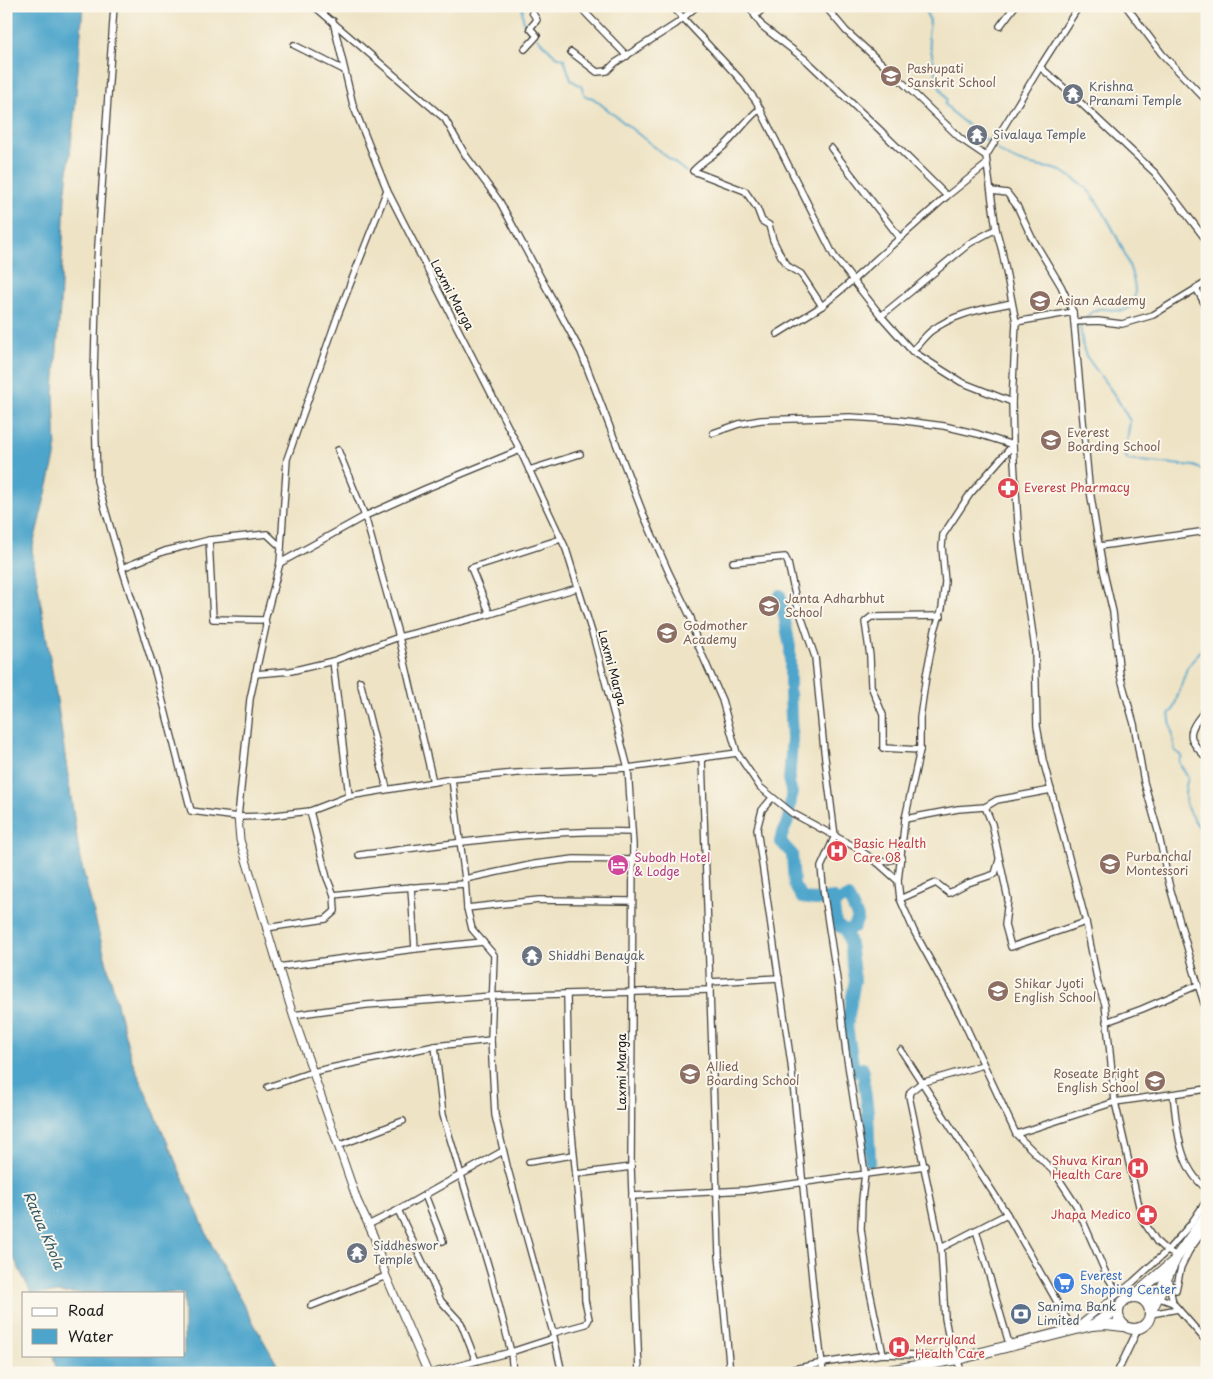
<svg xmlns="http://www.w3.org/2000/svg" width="1213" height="1379" font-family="'Playpen Sans',sans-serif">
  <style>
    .water { fill: #4ea5cb; stroke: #356074 }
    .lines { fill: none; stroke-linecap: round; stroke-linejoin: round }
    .stream { stroke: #4ea5cb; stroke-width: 2 }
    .river { stroke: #4ea5cb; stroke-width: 12 }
    .minor-casing { stroke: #3c3a35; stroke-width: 8 }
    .tertiary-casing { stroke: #3c3a35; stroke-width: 9 }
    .trunk-casing { stroke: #3c3a35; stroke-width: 12 }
    .minor { stroke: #fff; stroke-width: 5.5 }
    .tertiary { stroke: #fff; stroke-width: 7 }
    .trunk { stroke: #fff; stroke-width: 10 }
    .labels { text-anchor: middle; stroke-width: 4; stroke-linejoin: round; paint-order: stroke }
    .education-label { font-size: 12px; fill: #785e54; stroke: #fbf7ec; text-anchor: start }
    .worship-label { font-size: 12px; fill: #5b616d; stroke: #fbf7ec; text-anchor: start }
    .street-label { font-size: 12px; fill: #1c1c1c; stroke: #fbf7ec }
    .health-label { font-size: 12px; fill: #be3a42; stroke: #fbf7ec; text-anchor: start }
    .hotel-label { font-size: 12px; fill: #b23c85; stroke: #fbf7ec; text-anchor: start }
    .shop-label { font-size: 12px; fill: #366cbe; stroke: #fbf7ec; text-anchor: start }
    .service-label { font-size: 12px; fill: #4e5e75; stroke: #fbf7ec; text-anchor: start }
    .water-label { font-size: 14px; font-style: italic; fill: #325a6b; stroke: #fbf7ec }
  </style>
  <rect width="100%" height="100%" fill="#fbf7ec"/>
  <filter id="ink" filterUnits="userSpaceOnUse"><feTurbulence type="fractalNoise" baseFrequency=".02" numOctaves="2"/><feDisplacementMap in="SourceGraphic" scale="10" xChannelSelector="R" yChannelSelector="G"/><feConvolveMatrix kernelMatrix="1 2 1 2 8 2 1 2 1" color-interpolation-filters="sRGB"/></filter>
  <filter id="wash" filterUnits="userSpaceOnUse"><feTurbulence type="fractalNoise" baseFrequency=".0096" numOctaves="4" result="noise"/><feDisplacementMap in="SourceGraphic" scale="20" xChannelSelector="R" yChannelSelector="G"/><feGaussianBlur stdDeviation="1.12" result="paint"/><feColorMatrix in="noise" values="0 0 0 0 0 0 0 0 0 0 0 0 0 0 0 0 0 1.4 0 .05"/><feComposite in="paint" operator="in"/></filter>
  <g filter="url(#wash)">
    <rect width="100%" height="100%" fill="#eee3c5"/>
    <!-- water -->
    <path class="water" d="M6,6h77l-8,103 -10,89 -5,109 -6,85 2,61 -24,97 25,150 23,159 51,199 88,204 63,111h-225l-4,-18h131v-62h-153l-25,-51z"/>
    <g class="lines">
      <!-- stream -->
      <g class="stream">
        <path d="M523,6c-2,10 1,21 8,27"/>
        <path d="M923,6l7,15 -2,15 11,50 8,14 -2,4 10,11 34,27"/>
        <path d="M537,38l19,18 8,3 7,21 10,6 4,10 8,2 93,74"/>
        <path d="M997,150c11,7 22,13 35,15 11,3 23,2 33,8 7,5 16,10 22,16 16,17 61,97 44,117 -7,10 -22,1 -33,3 -5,2 -9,5 -12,9"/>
        <path d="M1080,325l3,22 3,9 30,41 14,24 -5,34 3,5 66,6 13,6"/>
        <path d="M1207,642l-20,26 -14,42 -4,4 6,37 7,5 -3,6 9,16c-9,26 3,39 19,59"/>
      </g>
      <!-- river -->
      <g class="river">
        <path d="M780,595l10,52v38"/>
        <path d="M790,693l2,47 -3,43 3,10 -4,27 -8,21 12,13 2,31 8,13 14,2 17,-2 3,27 10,5 4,14 5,36 -8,46 7,45 9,-3 1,15 4,29 2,49"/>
        <path d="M833,898l5,3 10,-4 10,21 -4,9 -8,3"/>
      </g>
    </g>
  </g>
  <g filter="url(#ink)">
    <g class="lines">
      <!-- minor casing -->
      <g class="minor-casing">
        <g id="minor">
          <path d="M114,6l-17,255 -3,112 3,108 25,87 34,107 35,136 47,6 29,-1 43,-5 39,-15 103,-17 65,-6 111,-5 109,-15"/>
          <path d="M314,6l131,113 21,37 34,46 81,150 63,164 25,57 22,45 6,25 25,57 15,53 23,34 32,26 65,35 21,15 20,18 2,18 14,32 47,85 55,118 39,39 21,32 31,71 11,17"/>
          <path d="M579,6l48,50"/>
          <path d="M672,6l67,72 17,23 78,155 47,60 31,35 49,31 51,20"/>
          <path d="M749,6l13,20 45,35 72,68 68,67"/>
          <path d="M825,6l21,25 53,48 62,60 25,17"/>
          <path d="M1079,6l-39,61 -54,89 1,8 9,65 6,22 14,71 -4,80 1,43 6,94 16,110 2,77 6,34 43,162 12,62 7,20 10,98 27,117 15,23 10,9 11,5"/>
          <path d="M1126,6l36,48 45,47"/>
          <path d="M755,16l11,-10"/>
          <path d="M333,21l20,84 34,85 133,260 46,99 28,90 34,129 5,77 -2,322 8,206"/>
          <path d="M1000,26l15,-20"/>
          <path d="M294,45l50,25"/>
          <path d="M525,49l12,-13 -7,-8 7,-8 -5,-8 2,-6"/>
          <path d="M571,52l26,20 10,-1 8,-8 61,-39 21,-18"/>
          <path d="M1040,67l29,25 86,81 52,68"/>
          <path d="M761,110l-5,2c-11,10 -21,24 -32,34 -10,9 -22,15 -31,25l52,20 12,17 5,13 7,4 4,15 8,16 8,11 12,7 21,32"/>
          <path d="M831,148l69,90"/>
          <path d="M992,191l15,2 10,13 14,30 30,50 12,26 16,173 14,84 10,43 7,63 14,49 10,58 14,49 11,53 29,101 -56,24 -36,13"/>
          <path d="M1196,288l11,20"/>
          <path d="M881,316l89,-73 26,-14"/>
          <path d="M1016,322l57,-10"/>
          <path d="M1074,322l24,-1 24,3 31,-9 54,-33"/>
          <path d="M777,334l45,-28 31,-26 94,-84 40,-32"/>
          <path d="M912,351c6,-6 12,-14 19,-20 24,-18 52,-22 81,-28"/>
          <path d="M713,433l26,-9 22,-4 89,-3 48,3 46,6 34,8 35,11 -43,49 -27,41 -1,12 3,35 -3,26 -7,22 -9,46 -6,42v32l-15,69 -7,62"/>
          <path d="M338,450l27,66 34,121 34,145"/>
          <path d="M529,470l51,-16"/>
          <path d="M561,539l-90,29 19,46 87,-26"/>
          <path d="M209,540l4,79 52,1"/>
          <path d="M1100,546l107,-15"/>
          <path d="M733,562l52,-5 3,6 9,41 18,53 9,93 11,86 -14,31 3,29 14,90 8,66 19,121 -3,27 -1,29 9,63 13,62"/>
          <path d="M280,563l85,-47 60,-27 95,-39"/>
          <path d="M122,568l43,-17 21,-5 23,-6 58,-6 14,13"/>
          <path d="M333,661l16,135"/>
          <path d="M255,674l36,-3 42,-10 66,-24 91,-23"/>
          <path d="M360,681l27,108"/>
          <path d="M1207,708c-19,23 -23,29 0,50"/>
          <path d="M920,750l-37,-2v-33l-12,-29 -1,-30 -5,-34 6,-5 70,-1"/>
          <path d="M702,758l17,497 11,118"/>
          <path d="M452,779l13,100 2,29 5,21 22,26 -3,85 4,75 12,51 46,167 9,40"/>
          <path d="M772,798l-10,12 -5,19 34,234 23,236 9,74"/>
          <path d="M985,807l7,17 16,75 -3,26 6,22 75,-25"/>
          <path d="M238,817l12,-118 16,-73 -1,-6 15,-57 7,-104 51,-144 49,-125"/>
          <path d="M905,819l53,-10 27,-2 12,-7 54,-10"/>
          <path d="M359,855c90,-11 182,-26 273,-23"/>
          <path d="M878,863l24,-6"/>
          <path d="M465,879l70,-15 39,-5 59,1"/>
          <path d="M411,887l4,62"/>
          <path d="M334,895l50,-6 81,-5"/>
          <path d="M900,899l36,-16 13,10 19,-10 27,-9 4,-14"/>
          <path d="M467,908l72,-8 93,1"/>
          <path d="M266,928l60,-9 9,-8 -1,-16 -7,-17 -17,-67"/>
          <path d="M278,967l137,-18 68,-7"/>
          <path d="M710,982l69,-4"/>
          <path d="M1198,985l9,27"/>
          <path d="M293,1015l73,-10 127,-9 217,-6"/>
          <path d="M435,1046l8,69 48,160 20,77 2,21"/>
          <path d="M901,1050l106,164 66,116 60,-48 34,-31 23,-26 17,-25"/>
          <path d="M268,1087l44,-15 123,-26 56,-6"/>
          <path d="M1173,1094c4,32 5,74 34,95"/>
          <path d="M1016,1134l99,-32 92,-13"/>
          <path d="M338,1146l65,-25"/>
          <path d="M529,1162l44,-7"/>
          <path d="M577,1174l54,-7"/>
          <path d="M425,1195l18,46"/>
          <path d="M632,1196l115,-6 178,-24"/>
          <path d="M398,1210l43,91 20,22 15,38"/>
          <path d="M368,1225l30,-15 105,-59"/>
          <path d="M976,1230l34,117"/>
          <path d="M941,1248l66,-34"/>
          <path d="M1187,1251h2l18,-25"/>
          <path d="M1168,1278l5,25"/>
          <path d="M1176,1290l5,-23 8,-16"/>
          <path d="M1142,1298l15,-1 16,6 34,39"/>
          <path d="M311,1306l75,-30"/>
          <path d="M1151,1314l27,-5"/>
          <path d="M553,1333l33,-9 3,-5 -4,-19 -1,-39 -15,-159 -2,-107"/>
          <path d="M431,1373l80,-21 43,-14"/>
          <path d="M774,1373l49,-10 60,-9 36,1 28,3"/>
          <path d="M962,1373l-14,-39 -3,-16 -4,-70 -32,-152 1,-4 11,-9 62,-18"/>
          <path d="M1117,1373l21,-44"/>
        </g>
      </g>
      <!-- tertiary casing -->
      <g class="tertiary-casing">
        <path id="tertiary" d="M238,817l2,23 53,175 64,185 17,37 12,39 42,97"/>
      </g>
      <!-- trunk casing -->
      <g class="trunk-casing">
        <g id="trunk">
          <circle cx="1134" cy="1313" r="16"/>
          <path d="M1133,1297l39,-34"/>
          <path d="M1151,1311l25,-53 31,-44"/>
          <path d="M1093,1325l13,-9 12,-5"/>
          <path d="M876,1373l82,-14 134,-34 14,-1 17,2"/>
        </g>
      </g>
      <!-- minor -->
      <use href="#minor" class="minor"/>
      <!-- tertiary -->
      <use href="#tertiary" class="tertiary"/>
      <!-- trunk -->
      <use href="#trunk" class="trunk"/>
    </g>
  </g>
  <!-- icons -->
  <defs>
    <g id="school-disc" transform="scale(1.125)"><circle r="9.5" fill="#8d6e63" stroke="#fbf7ec"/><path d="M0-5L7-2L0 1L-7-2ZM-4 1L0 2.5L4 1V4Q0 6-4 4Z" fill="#fff"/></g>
    <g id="temple-disc" transform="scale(1.125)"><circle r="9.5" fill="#6b7280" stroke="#fbf7ec"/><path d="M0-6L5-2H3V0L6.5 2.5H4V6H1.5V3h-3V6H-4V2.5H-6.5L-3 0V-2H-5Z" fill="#fff"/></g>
    <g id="pharmacy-disc" transform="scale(1.125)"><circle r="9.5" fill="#e0444e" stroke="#fbf7ec"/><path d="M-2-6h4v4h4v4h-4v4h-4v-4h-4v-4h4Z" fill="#fff"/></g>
    <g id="hospital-disc" transform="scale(1.125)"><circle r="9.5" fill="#e0444e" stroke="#fbf7ec"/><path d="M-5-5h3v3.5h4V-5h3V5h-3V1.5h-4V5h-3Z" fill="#fff"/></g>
    <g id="hotel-disc" transform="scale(1.125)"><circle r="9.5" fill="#d1479c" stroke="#fbf7ec"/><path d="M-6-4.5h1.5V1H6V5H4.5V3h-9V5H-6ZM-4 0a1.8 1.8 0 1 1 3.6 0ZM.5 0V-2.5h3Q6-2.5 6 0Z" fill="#fff"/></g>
    <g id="supermarket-disc" transform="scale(1.125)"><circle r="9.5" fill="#3f7fe0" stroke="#fbf7ec"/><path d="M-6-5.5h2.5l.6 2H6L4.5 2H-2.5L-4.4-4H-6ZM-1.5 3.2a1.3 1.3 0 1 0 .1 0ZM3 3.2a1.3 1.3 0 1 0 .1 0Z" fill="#fff"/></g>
    <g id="bank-disc" transform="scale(1.125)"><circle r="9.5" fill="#5c6f8a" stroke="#fbf7ec"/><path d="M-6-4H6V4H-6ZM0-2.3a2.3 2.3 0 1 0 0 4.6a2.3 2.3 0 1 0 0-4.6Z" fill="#fff"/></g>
  </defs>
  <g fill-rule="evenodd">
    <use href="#school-disc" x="891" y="76"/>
    <use href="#temple-disc" x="1073" y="94"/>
    <use href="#temple-disc" x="977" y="135"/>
    <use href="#school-disc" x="1040" y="301"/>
    <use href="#school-disc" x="1051" y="440"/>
    <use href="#pharmacy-disc" x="1008" y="488"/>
    <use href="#school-disc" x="769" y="606"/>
    <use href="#school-disc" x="667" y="633"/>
    <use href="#hospital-disc" x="837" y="851"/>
    <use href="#school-disc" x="1110" y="864"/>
    <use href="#hotel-disc" x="618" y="865"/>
    <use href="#temple-disc" x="532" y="956"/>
    <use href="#school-disc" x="998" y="991"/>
    <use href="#school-disc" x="690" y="1074"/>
    <use href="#school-disc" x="1155" y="1081"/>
    <use href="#hospital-disc" x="1138" y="1168"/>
    <use href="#pharmacy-disc" x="1147" y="1215"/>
    <use href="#temple-disc" x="357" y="1253"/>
    <use href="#supermarket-disc" x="1064" y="1283"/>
    <use href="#bank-disc" x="1021" y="1314"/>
    <use href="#hospital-disc" x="899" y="1347"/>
  </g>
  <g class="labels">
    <!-- education labels -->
    <g class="education-label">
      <text x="907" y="73">Pashupati<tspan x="907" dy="14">Sanskrit School</tspan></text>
      <text x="1056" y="305">Asian Academy</text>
      <text x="1067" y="437">Everest<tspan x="1067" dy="14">Boarding School</tspan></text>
      <text x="785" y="603">Janta Adharbhut<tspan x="785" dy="14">School</tspan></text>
      <text x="683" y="630">Godmother<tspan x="683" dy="14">Academy</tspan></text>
      <text x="1126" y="861">Purbanchal<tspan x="1126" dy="14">Montessori</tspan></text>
      <text x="1014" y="988">Shikar Jyoti<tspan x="1014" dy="14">English School</tspan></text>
      <text x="706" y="1071">Allied<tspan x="706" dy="14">Boarding School</tspan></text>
      <text x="1139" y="1078" text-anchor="end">Roseate Bright<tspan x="1139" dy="14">English School</tspan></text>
    </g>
    <!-- worship labels -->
    <g class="worship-label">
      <text x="1089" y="91">Krishna<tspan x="1089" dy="14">Pranami Temple</tspan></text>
      <text x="993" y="139">Sivalaya Temple</text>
      <text x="548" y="960">Shiddhi Benayak</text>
      <text x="373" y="1250">Siddheswor<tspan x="373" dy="14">Temple</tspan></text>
    </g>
    <!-- street labels -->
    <g class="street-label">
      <text transform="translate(452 295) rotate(62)" y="4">Laxmi Marga</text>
      <text transform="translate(612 668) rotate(75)" y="4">Laxmi Marga</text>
      <text transform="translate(622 1072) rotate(-90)" y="4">Laxmi Marga</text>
    </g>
    <!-- health labels -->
    <g class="health-label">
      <text x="1024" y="492">Everest Pharmacy</text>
      <text x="853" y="848">Basic Health<tspan x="853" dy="14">Care 08</tspan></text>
      <text x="1122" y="1165" text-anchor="end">Shuva Kiran<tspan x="1122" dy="14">Health Care</tspan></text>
      <text x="1131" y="1219" text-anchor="end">Jhapa Medico</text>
      <text x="915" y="1344">Merryland<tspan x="915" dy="14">Health Care</tspan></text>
    </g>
    <!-- hotel labels -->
    <g class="hotel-label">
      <text x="634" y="862">Subodh Hotel<tspan x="634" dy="14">&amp; Lodge</tspan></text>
    </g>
    <!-- shop labels -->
    <g class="shop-label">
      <text x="1080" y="1280">Everest<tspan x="1080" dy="14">Shopping Center</tspan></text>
    </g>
    <!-- service labels -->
    <g class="service-label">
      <text x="1037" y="1311">Sanima Bank<tspan x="1037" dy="14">Limited</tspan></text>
    </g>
    <!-- water labels -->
    <g class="water-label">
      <text transform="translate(44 1230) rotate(67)" y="5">Ratua Khola</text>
    </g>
  </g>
  <!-- margin -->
  <rect width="1213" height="1379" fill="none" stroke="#fbf7ec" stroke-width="25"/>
  <!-- legend -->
  <rect x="22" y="1292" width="162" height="65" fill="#fbf7ec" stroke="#a29f99"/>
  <rect x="32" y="1308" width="25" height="8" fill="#ffffff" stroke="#a29f99"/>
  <text x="68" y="1316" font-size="15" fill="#1c1c1c">Road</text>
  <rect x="32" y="1329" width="25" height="15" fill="#4ea5cb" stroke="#a29f99"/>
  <text x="68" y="1342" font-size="15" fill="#1c1c1c">Water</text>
</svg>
